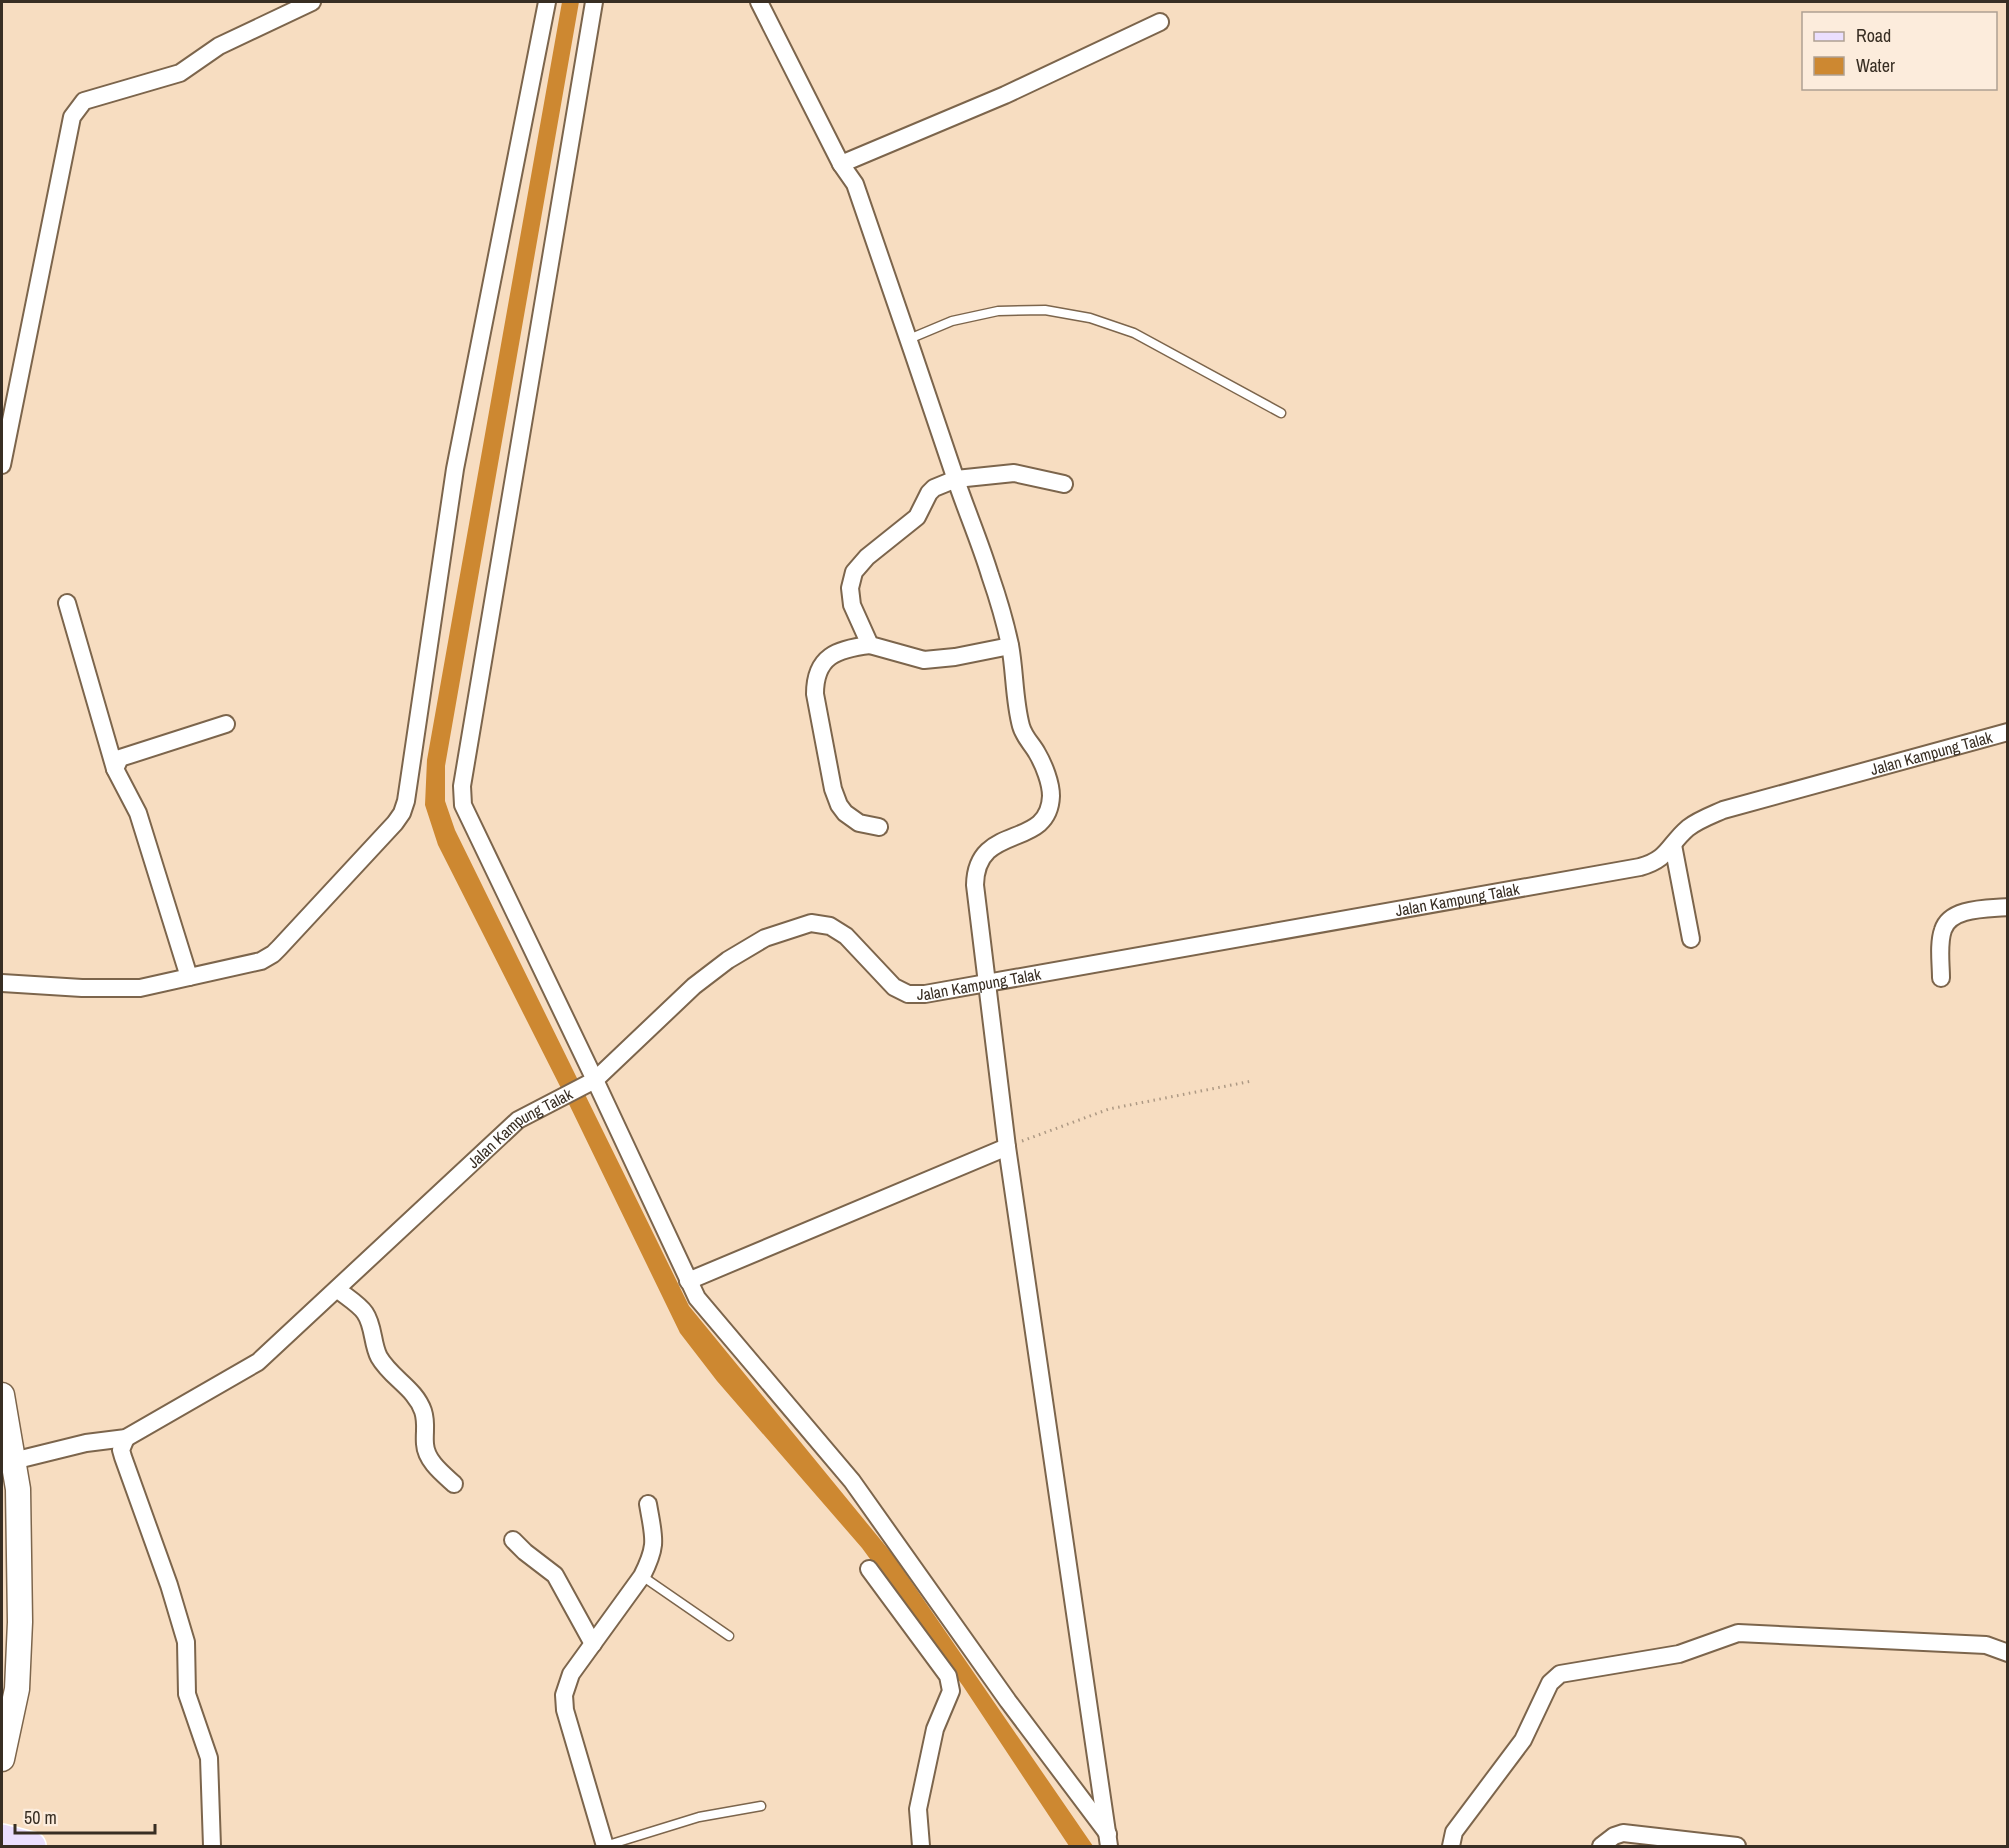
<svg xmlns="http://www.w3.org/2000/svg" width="2009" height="1848" font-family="'Archivo Narrow',sans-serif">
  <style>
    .water { fill: #cd8831 }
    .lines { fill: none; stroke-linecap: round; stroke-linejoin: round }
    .lane-casing { stroke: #7c654c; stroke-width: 11 }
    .street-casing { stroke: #7c654c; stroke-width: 20 }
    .secondary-casing { stroke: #7c654c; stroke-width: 27 }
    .primary-casing { stroke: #fff; stroke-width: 30 }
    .path { stroke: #ad9984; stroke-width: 3; stroke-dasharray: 1.5 4.5; stroke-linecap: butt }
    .lane { stroke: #fff; stroke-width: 8 }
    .street { stroke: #fff; stroke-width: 16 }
    .secondary { stroke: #fff; stroke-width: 24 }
    .primary { stroke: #ebdffe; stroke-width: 27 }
    .labels { text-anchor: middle; stroke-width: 4.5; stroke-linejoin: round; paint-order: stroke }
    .street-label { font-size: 16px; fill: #382e23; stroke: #fcecdc }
  </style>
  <rect width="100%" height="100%" fill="#f7ddc1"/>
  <!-- water -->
  <path class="water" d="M562,2h17l-134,764v35l10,29 234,476 204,249 200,291h-24l-106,-160 -101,-138 -145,-167 -37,-48 -113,-233 -129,-255 -13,-40 2,-45z"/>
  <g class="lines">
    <!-- lane casing -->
    <g class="lane-casing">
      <g id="lane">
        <path d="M909,339l43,-18 46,-10 47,-1 45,8 44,15 147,80"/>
        <path d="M642,1576l87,60"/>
        <path d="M605,1846l94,-29 62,-11"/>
      </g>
    </g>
    <!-- street casing -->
    <g class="street-casing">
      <g id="street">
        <path d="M594,2l-132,784 1,19 132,275 102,218 155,183 156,220 100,133"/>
        <path d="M759,2l82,162 14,20c34,98 67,195 100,293 11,33 25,65 35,98 8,23 15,47 20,70 5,27 4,55 11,81 3,11 11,18 16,27 7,12 14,30 14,43 -2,55 -75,25 -76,89l32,262 102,699"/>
        <path d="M841,164l164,-69 155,-73"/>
        <path d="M2,465l70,-348 12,-16 96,-28 39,-27 93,-44"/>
        <path d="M67,603l48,166 23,44 51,164"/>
        <path d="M870,645c-33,4 -55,11 -55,49l18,95 6,16 6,8 14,10 20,4"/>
        <path d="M1010,646l-55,11 -31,3 -54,-15 -18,-40 -2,-17 4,-16 13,-15 50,-40 12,-24 5,-5 22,-9 58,-6 50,11"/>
        <path d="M115,769l5,-11 106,-34"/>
        <path d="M1673,845l18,94"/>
        <path d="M1941,978c0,-14 -3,-34 2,-48 7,-23 45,-21 65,-23"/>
        <path d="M2,983l80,5h58l121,-27 12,-7 6,-6 116,-125 7,-10 4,-12 49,-332 92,-467"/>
        <path d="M688,1281l319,-134"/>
        <path d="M337,1289c8,7 22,15 28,24 9,13 7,31 14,44 12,21 36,31 44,54 4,12 1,21 2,33 1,17 18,30 29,40"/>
        <path d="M126,1438l-5,12 2,7 46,128 17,57 1,52 22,64 3,88"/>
        <path id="s1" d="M13,1461l73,-18 40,-5 132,-76 260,-242 77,-40 99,-94 34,-26 37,-22 46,-15 19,3 16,10 48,51 14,7h17l715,-127c29,-8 28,-22 48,-39 10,-8 24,-13 35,-18l285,-78"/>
        <path d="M513,1540l12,12 30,23 38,69"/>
        <path d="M869,1569l79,107 3,15 -16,38 -17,80 3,37"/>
        <path d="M605,1846l-40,-136 -1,-15 7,-21 71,-98c16,-32 12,-37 6,-72"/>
        <path d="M1451,1846l3,-14 69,-92 27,-57 10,-9 119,-20 59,-21 248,12 22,8"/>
        <path d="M1601,1846l13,-10 9,-3 114,13"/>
      </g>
    </g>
    <!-- secondary casing -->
    <g class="secondary-casing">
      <path id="secondary" d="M2,1395l16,94 2,133 -3,67 -15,70"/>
    </g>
    <!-- primary casing -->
    <g class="primary-casing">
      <path id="primary" d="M2,1838l30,8"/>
    </g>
    <!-- path -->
    <path class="path" d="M1022,1141l87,-32 143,-28"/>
    <!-- lane -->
    <use href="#lane" class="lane"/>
    <!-- street -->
    <use href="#street" class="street"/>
    <!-- secondary -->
    <use href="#secondary" class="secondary"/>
    <!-- primary -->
    <use href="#primary" class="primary"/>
  </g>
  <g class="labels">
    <!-- street labels -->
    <g class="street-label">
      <text dy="6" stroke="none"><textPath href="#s1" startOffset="2166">Jalan Kampung Talak</textPath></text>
      <text dy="6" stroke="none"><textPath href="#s1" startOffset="1662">Jalan Kampung Talak</textPath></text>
      <text dy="6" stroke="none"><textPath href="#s1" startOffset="1176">Jalan Kampung Talak</textPath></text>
      <text dy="6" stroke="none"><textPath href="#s1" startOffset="620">Jalan Kampung Talak</textPath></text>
    </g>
  </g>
  <!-- border -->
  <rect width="2009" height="1848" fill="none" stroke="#382e23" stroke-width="6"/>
  <!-- legend -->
  <rect x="1802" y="12" width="195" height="78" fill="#fcecdc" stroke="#aea092" stroke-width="1.5"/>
  <rect x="1814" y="32" width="30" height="9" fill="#ebdffe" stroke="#aea092" stroke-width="1.5"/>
  <text x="1856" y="42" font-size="18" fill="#382e23">Road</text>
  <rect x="1814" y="57" width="30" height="18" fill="#cd8831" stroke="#aea092" stroke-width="1.5"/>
  <text x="1856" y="72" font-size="18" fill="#382e23">Water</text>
  <!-- scale -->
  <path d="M15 1824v9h140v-9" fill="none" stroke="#382e23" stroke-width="3"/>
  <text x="24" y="1824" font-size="18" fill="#382e23" stroke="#fcecdc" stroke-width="4.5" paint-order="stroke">50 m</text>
</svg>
